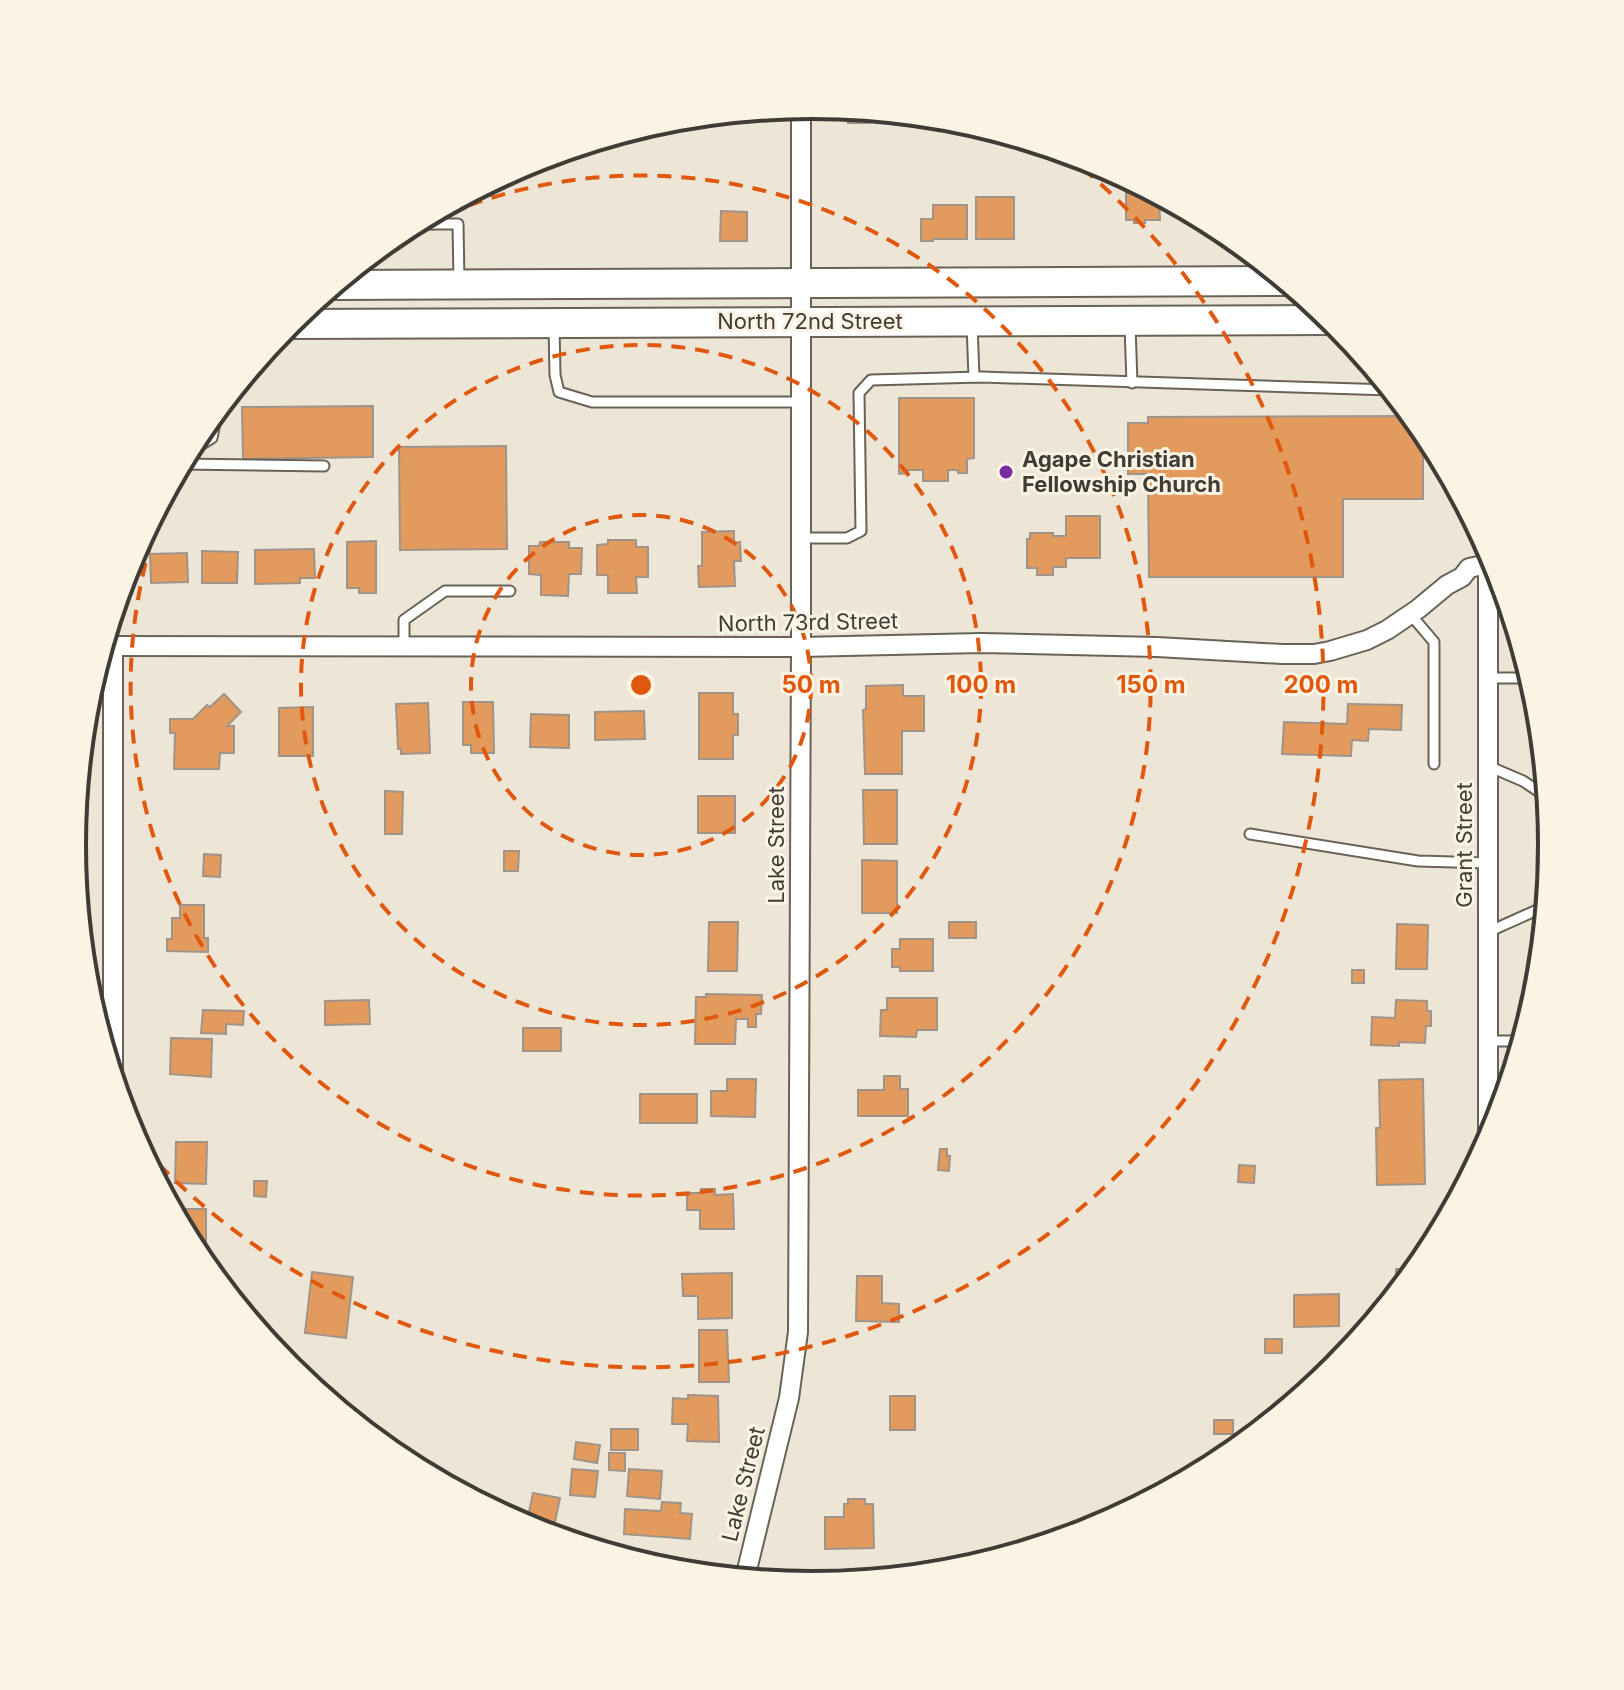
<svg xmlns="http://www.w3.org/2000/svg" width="1624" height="1690" font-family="Inter,sans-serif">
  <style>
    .building { fill: #e29b5c; stroke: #a09389; stroke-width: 2 }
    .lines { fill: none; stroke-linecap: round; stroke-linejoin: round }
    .service-casing { stroke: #696356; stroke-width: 13 }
    .minor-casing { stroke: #696356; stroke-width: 22 }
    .primary-casing { stroke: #696356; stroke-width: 32 }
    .service { stroke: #fff; stroke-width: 9 }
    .minor { stroke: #fff; stroke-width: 18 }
    .primary { stroke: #fff; stroke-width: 28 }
    .ring { fill: none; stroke: #e0580e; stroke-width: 4; stroke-dasharray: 14 10 }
    .poi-dot { fill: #782b9c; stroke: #fbf3e4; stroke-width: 3 }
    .labels { text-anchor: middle; stroke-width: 6; stroke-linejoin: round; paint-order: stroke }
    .street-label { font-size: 22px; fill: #3f3c36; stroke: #fbf3e4 }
    .poi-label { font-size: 22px; font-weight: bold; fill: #3f3c36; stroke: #fbf3e4; text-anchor: start }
    .rim { fill: none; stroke: #3f3c36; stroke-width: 4 }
    .centre { fill: #e0580e; stroke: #fbf3e4; stroke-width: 4 }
    .ring-label { font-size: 24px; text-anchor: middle; font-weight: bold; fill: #e0580e; stroke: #fbf3e4; stroke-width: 6; stroke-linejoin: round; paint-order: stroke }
  </style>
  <rect width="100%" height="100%" fill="#ede6d7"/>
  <!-- building -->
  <g class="building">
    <path d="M848,109l22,2v12h-22z"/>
    <path d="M875,111l47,5v3h-36v-4h-11z"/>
    <path d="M1134,182l25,14 1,24h-15v3h-11v-3h-8v-34h8z"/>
    <rect x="976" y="197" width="38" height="42"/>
    <path d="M933,205h34v34h-34v2h-12v-22h12z"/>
    <path d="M721,211l26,1v29h-27z"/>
    <path d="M899,398h75v60l-7,1v14h-9v-3h-10v11h-25v-11h-15v3l-9,1z"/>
    <path d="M373,406v51l-130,2 -1,-52z"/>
    <path d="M1412,416l11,13v70h-80v78h-194l-1,-103h-20v-51h20v-6z"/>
    <path d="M506,446l1,103 -107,1 -1,-103z"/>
    <path d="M1066,516h34v42h-34v9h-13v8h-16v-7h-10v-29h3v-6h23v3h13z"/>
    <path d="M734,531v12l6,-1 1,19h-7l1,25 -36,1 -1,-21h4v-34z"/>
    <path d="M608,540h28v7h12v30h-12l1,16h-29v-18h-11v-30l11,-1z"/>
    <path d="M376,541v52h-17v-5h-12v-46z"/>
    <path d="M540,542h29v6h13l-1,26h-12l-1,22 -27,-1v-20l-12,-1v-28h10z"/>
    <path d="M314,549l1,29h-15v5l-45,1v-34z"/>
    <path d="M202,551l36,1 -1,31h-35z"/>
    <path d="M187,553l1,29 -37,1 -1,-29z"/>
    <path d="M903,685v11h21v35h-22v43h-37l-2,-64 3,-1v-23z"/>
    <path d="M699,693h34v21h5v21h-5v24h-34z"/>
    <path d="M224,694l17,18 -14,14h7v27h-14l-1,16h-45l1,-36h-5v-14h23l14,-14 3,2z"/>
    <path d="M463,702h30l1,51h-23v-8h-8z"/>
    <path d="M428,703l2,50 -29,1v-5h-3l-2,-45z"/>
    <path d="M1348,704l54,1 -1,25 -32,-1 -1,12 -16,-1 -1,16 -69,-2 2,-32 63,2z"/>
    <path d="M313,707v49h-34v-48z"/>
    <path d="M644,711l1,28 -50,1v-28z"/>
    <path d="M531,714l38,1v33l-39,-1z"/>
    <path d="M863,790h34v54h-33z"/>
    <path d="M385,791l18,1 -1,42h-17z"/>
    <rect x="698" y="796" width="37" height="37"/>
    <path d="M504,851h15l-1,20h-14z"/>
    <path d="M204,854l17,1 -1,22 -17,-1z"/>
    <path d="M862,860l35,1v52h-35z"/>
    <path d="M180,905h24v33h4v14l-41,-1v-12h5v-21h8z"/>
    <path d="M709,922h29l-1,49h-29z"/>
    <rect x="949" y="922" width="27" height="16"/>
    <path d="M1397,924l31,1 -1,44h-31z"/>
    <path d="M900,939h33v32h-33v-4h-8v-18h8z"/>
    <rect x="1352" y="970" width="12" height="13"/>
    <path d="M706,994l56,1 -1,19h-5v13h-8v-8h-12l-1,25h-40l1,-47h10z"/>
    <path d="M887,998h50v32h-20l-1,7 -36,-1 1,-26h6z"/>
    <path d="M369,1000l1,24 -45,1v-24z"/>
    <path d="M1396,1000l31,1v10h4v15h-5l-1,17 -26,-1v4l-28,-1 1,-28 23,1z"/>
    <path d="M203,1010l41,1 -1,14 -17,-1v10l-25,-1z"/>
    <rect x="523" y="1028" width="38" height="23"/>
    <path d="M171,1038l41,1 -1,38 -41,-3z"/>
    <path d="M884,1076h16v13h8v27h-50v-26h26z"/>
    <path d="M727,1079h29l-1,38 -44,-1v-25h16z"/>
    <path d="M1423,1079l2,105 -48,1 -1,-57h4l-1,-48z"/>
    <rect x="640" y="1094" width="57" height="29"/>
    <path d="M176,1142h31l-1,42 -31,-1z"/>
    <path d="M940,1149h7v7h3l-1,15 -11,-1z"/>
    <path d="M1239,1165l16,1 -1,17 -16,-1z"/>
    <path d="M254,1181h13l-1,16 -12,-1z"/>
    <path d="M701,1189h14v6l18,-1 1,35h-34v-19h-13v-17h14z"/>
    <path d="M176,1209h30v41h-12l-18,-33z"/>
    <path d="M1396,1269h21l-21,25z"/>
    <path d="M312,1272l41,5 -7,61 -41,-5z"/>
    <path d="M732,1273v45l-34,1v-23h-15l-1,-22z"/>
    <path d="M857,1276h25v27l17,1v18l-43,-1z"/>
    <path d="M1339,1294v32l-45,1v-32z"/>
    <path d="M699,1330h28l2,52h-30z"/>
    <rect x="1265" y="1339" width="17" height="14"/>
    <path d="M688,1395l30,1 1,46 -32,-1 1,-17h-16l1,-26 15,1z"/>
    <rect x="890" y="1396" width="25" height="34"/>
    <rect x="1214" y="1420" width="19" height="14"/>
    <rect x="611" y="1429" width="27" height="21"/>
    <path d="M576,1442l24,3 -3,18 -23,-4z"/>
    <path d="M609,1453h16v18l-16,-1z"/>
    <path d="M572,1469l26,2 -3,26 -25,-2z"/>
    <path d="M629,1469l33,2 -2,28 -33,-3z"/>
    <path d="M533,1493l27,5 -8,38 -26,-9z"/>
    <path d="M848,1499h17v5h8l1,44 -49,1v-32h19v-13h4z"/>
    <path d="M662,1502l19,1 -1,10 12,1 -2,25 -66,-5 1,-25 36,2z"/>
  </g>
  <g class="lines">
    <!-- service casing -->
    <g class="service-casing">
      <g id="service">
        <path d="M433,213v11h25l1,57"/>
        <path d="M412,224h21"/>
        <path d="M972,324l2,53"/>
        <path d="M554,326l1,49 4,17 33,10h208"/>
        <path d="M1130,326l2,57"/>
        <path d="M186,454l26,-16 6,-30"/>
        <path d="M180,464l144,2"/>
        <path d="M801,538h46l14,-7 -2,-138 12,-13 110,-3 410,13"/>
        <path d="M1411,615l23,27v122"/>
        <path d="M404,646v-26l41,-29h65"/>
        <path d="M1488,678h43"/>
        <path d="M1488,766l35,15 24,16"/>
        <path d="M1250,834l168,27 70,2"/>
        <path d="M1488,932l58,-26"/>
        <path d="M1488,1041h34"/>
      </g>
    </g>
    <!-- minor casing -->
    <g class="minor-casing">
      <g id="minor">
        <path d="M103,646l698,1 180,-4 176,4 125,7h32l16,-3 37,-11 20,-10 31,-21 29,-24 15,-8 7,-9 19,-4"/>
        <path d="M113,646v430"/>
        <path d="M1488,1143v-595"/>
        <path d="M745,1578l44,-180 9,-66 3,-685v-541"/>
      </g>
    </g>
    <!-- primary casing -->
    <g class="primary-casing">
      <g id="primary">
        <path d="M334,285l952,-4"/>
        <path d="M287,324l1046,-4"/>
      </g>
    </g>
    <!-- service -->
    <use href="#service" class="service"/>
    <!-- minor -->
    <use href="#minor" class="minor"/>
    <!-- primary -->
    <use href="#primary" class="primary"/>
  </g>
  <!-- distance rings -->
  <g class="ring">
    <circle cx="641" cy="685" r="170"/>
    <circle cx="641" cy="685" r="340"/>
    <path d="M382 246A510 510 0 1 1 197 434"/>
    <path d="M1064 153A680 680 0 1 1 136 1140"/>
  </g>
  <!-- markers -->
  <circle class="poi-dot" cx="1006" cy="472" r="8"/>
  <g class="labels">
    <!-- street labels -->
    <g class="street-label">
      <text x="810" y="329">North 72nd Street</text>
      <text transform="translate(808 622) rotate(-1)" y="8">North 73rd Street</text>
      <text transform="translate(776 845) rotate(-90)" y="8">Lake Street</text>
      <text transform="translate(1464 845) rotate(-90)" y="8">Grant Street</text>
      <text transform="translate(743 1484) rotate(-76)" y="8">Lake Street</text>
    </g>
    <!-- poi labels -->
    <g class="poi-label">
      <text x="1022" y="467">Agape Christian<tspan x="1022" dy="25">Fellowship Church</tspan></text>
    </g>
  </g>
  <!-- crop -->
  <path d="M0 0H1624V1690H0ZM86 845a726 726 0 1 1 1452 0a726 726 0 1 1-1452 0Z" fill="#fbf3e4" fill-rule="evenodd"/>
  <path class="rim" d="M86 845a726 726 0 1 1 1452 0a726 726 0 1 1-1452 0Z"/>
  <circle cx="641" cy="685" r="12" class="centre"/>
  <g class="ring-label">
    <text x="811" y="693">50 m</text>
    <text x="981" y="693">100 m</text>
    <text x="1151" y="693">150 m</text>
    <text x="1321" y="693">200 m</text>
  </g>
</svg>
